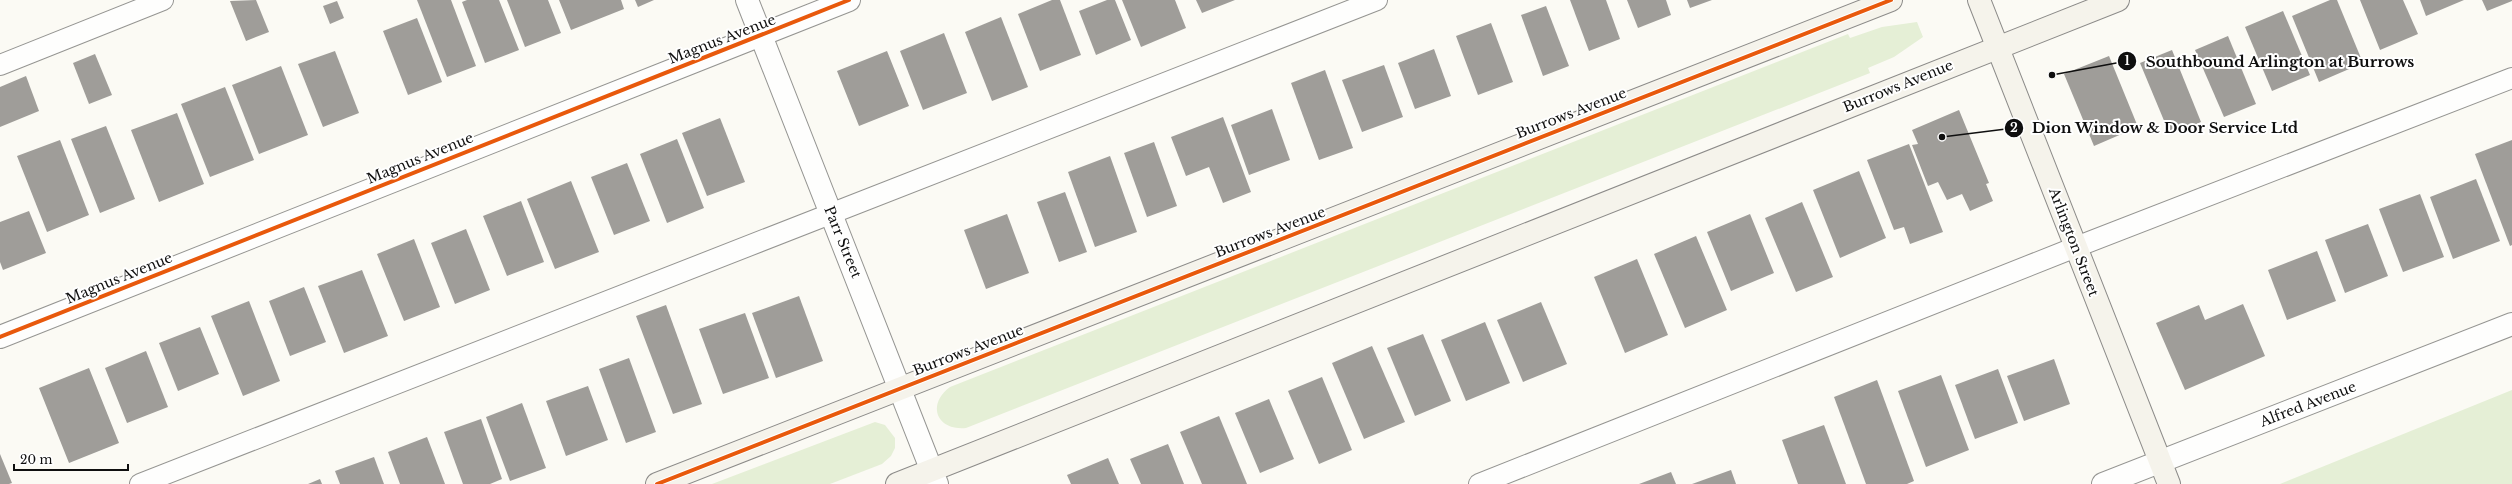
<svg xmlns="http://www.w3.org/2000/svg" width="2512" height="484" font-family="'Libre Baskerville',serif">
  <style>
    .green { fill: #e5efd6 }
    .building { fill: #9f9d99 }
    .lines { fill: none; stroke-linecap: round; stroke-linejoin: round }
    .lane-casing { stroke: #959592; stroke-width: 22 }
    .street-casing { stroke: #959592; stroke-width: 24 }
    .secondary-casing { stroke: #8c8b89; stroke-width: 24 }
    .lane { stroke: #fefefd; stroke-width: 20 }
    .street { stroke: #fefefd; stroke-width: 22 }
    .secondary { stroke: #f5f3eb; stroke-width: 22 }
    .cycleway-casing { stroke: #fff; stroke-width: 6 }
    .cycleway { stroke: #e8590c; stroke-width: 4 }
    .labels { text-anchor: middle; stroke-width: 4; stroke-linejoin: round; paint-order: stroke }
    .street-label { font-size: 14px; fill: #0f0f0f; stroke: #fff }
    .leader { fill: none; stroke: #0f0f0f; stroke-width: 1.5 }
    .callout-dot { fill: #0f0f0f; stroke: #fff; stroke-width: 1.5 }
    .mark-label { font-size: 12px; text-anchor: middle; font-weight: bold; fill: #fff }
    .callout-label { font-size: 15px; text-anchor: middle; font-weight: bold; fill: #0f0f0f; stroke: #fff; stroke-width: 4; stroke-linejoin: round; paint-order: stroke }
  </style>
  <rect width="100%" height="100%" fill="#fbfaf4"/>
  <!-- green -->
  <g class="green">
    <path d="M1917,22l6,15 -29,20 -26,11 2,5 -904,355c-29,3 -40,-23 -16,-41l898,-353 2,4 32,-11z"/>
    <path d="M2512,390v94h-232z"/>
    <path d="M875,422l10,3 10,13v10l-4,8 -9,8 -52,20h-118z"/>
  </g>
  <!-- building -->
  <g class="building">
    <path d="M256,0l13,32 -23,9 -16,-40z"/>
    <path d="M417,0h34l25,66 -29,11z"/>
    <path d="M467,0h32l20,50 -34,13 -23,-61z"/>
    <path d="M507,0h41l13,33 -36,14z"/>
    <path d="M559,0h62l3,9 -53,21z"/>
    <path d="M635,0h19l-16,7z"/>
    <path d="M1052,0h8l21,55 -41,16 -22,-57z"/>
    <path d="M1107,0h8l16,40 -35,15 -17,-44z"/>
    <path d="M1122,0h53l11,28 -45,19z"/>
    <path d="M1196,0h39l-33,13z"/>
    <path d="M1570,0h36l14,39 -31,12z"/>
    <path d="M1627,0h39l5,15 -33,13z"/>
    <path d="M1687,0h25l-22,8z"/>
    <path d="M2330,0h7l26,63 -44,19 -27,-66z"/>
    <path d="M2360,0h43l15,34 -38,16z"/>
    <path d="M2420,0h44l-38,16z"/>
    <path d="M2482,0h30v1l-25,10z"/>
    <path d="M337,1l7,17 -14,6 -7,-18z"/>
    <path d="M1546,6l23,60 -26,10 -22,-61z"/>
    <path d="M2283,11l27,64 -38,16 -27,-64z"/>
    <path d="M1001,17l27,70 -36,14 -27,-69z"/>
    <path d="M417,18l25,64 -34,13 -25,-64z"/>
    <path d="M1491,23l22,59 -35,13 -22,-59z"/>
    <path d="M944,33l23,60 -44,17 -23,-59z"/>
    <path d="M2228,36l28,68 -32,13 -29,-67z"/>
    <path d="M1434,49l17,47 -36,13 -17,-46z"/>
    <path d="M2172,50l29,72 -31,13 -30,-72z"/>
    <path d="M335,51l24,62 -36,14 -25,-63z"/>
    <path d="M887,51l22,55 -50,20 -22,-55z"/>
    <path d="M95,54l17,41 -23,9 -16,-41z"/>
    <path d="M2109,56l29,71 -44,19 -30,-72z"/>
    <path d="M1384,65l19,52 -41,15 -20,-52z"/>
    <path d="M281,66l27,69 -49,19 -27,-69z"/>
    <path d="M1325,70l28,78 -34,12 -28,-77z"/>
    <path d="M26,76l13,35 -39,16v-40z"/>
    <path d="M225,87l29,73 -44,17 -29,-73z"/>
    <path d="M1272,109l18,51 -41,15 -18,-50z"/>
    <path d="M1959,110l30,73 -3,1 7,17 -23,10 -8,-17 -15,6 -9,-18 -10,4 -16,-41 6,-1 -6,-14z"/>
    <path d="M177,113l27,71 -45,18 -28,-72z"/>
    <path d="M1223,117l28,75 -28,11 -14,-36 -23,9 -15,-39z"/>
    <path d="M720,118l25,64 -38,14 -25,-63z"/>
    <path d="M106,126l29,73 -35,14 -29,-74z"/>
    <path d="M677,139l27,69 -37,15 -27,-69z"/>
    <path d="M60,140l29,75 -42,17 -30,-76z"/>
    <path d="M2512,140v105l-2,1 -35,-92z"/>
    <path d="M1154,142l23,64 -30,11 -23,-64z"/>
    <path d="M1909,144l34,88 -33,12 -6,-17 -10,3 -27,-70z"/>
    <path d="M1110,156l27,76 -42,15 -27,-75z"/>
    <path d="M627,163l23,58 -36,14 -23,-58z"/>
    <path d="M1859,171l27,67 -46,20 -27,-68z"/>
    <path d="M2476,179l24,62 -47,18 -23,-62z"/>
    <path d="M571,181l28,71 -44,17 -28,-70z"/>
    <path d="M1065,192l22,60 -28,10 -22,-60z"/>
    <path d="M2420,194l24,63 -41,15 -24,-63z"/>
    <path d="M521,201l23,61 -37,14 -24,-60z"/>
    <path d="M1802,202l31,75 -37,15 -31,-74z"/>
    <path d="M29,211l17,42 -43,17 -3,-8v-40z"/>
    <path d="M1007,214l22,59 -43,16 -22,-59z"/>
    <path d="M1750,214l24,59 -43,18 -24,-59z"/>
    <path d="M2368,224l20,52 -43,17 -20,-53z"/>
    <path d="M466,229l24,61 -35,14 -24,-61z"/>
    <path d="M1696,236l31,74 -42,18 -31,-74z"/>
    <path d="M414,239l26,68 -36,14 -27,-67z"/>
    <path d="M2317,251l19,50 -49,19 -19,-50z"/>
    <path d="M1637,259l31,76 -43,18 -31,-76z"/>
    <path d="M362,270l26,66 -44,17 -26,-67z"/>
    <path d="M304,287l22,55 -36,14 -21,-55z"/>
    <path d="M799,296l24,65 -47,17 -24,-65z"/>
    <path d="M249,301l31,80 -37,15 -32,-80z"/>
    <path d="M1541,302l26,62 -44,18 -26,-62z"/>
    <path d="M2243,304l22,52 -80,34 -29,-67 43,-18 6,15z"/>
    <path d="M666,305l36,99 -29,10 -37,-98z"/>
    <path d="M745,313l24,65 -46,16 -24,-65z"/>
    <path d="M1485,322l25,61 -44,18 -25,-61z"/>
    <path d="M200,327l19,47 -41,17 -19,-48z"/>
    <path d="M1423,334l28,67 -36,15 -28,-68z"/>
    <path d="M1372,346l33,76 -41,17 -32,-76z"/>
    <path d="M146,351l22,56 -41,16 -22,-55z"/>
    <path d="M629,358l27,74 -30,11 -27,-74z"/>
    <path d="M2054,359l16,45 -46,17 -17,-45z"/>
    <path d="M89,368l30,75 -50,20 -30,-75z"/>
    <path d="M1998,369l20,54 -43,16 -20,-54z"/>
    <path d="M1941,375l28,75 -43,17 -28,-76z"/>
    <path d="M1322,377l30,73 -33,14 -31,-73z"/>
    <path d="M1877,380l37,101 -7,3h-41l-32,-87z"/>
    <path d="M588,386l20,54 -42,16 -20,-55z"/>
    <path d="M1269,399l25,60 -34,14 -25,-60z"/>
    <path d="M522,403l24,65 -36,13 -24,-64z"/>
    <path d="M1219,416l28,68h-45l-22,-52z"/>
    <path d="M481,419l21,60 -12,5h-27l-19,-52z"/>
    <path d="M1824,425l22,59h-48l-16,-44z"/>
    <path d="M427,437l18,47h-45l-12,-32z"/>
    <path d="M1168,444l16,40h-43l-11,-25z"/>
    <path d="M0,454l12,29 -3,1h-9z"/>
    <path d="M374,457l10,27h-44l-5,-13z"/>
    <path d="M1108,458l11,26h-48l-4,-9z"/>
    <path d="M1731,470l5,14h-44z"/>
    <path d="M1671,472l5,12h-37z"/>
    <path d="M320,479l2,5h-14z"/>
  </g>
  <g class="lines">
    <!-- lane casing -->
    <g class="lane-casing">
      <g id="lane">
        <path d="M0,65l163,-65"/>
        <path d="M140,484l1237,-484"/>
        <path d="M1479,484l597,-237 436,-169"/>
      </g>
    </g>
    <!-- street casing -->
    <g class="street-casing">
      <g id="street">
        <path d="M747,0l190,484"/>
        <path d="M0,337l849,-337"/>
        <path d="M2103,484l409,-160"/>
      </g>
    </g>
    <!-- secondary casing -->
    <g class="secondary-casing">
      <g id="secondary">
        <path d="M1979,0l190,484"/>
        <path d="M657,484l1234,-484"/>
        <path d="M897,484l1221,-484"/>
      </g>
    </g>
    <!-- lane -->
    <use href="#lane" class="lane"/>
    <!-- street -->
    <use href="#street" class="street"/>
    <!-- secondary -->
    <use href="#secondary" class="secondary"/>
    <!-- cycleway casing -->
    <g class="cycleway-casing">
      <g id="cycleway">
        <path d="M0,337l849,-337"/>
        <path d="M657,484l1234,-484"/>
      </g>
    </g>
    <!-- cycleway -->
    <use href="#cycleway" class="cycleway"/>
  </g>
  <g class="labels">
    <!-- street labels -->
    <g class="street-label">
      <text transform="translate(722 39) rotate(-21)" y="5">Magnus Avenue</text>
      <text transform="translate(1898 86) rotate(-22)" y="5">Burrows Avenue</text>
      <text transform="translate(1571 113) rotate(-21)" y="5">Burrows Avenue</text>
      <text transform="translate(420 158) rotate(-22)" y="5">Magnus Avenue</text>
      <text transform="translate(1270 232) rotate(-21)" y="5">Burrows Avenue</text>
      <text transform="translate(843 242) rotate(68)" y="5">Parr Street</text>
      <text transform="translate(2074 242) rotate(69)" y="5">Arlington Street</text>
      <text transform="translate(119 278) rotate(-22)" y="5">Magnus Avenue</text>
      <text transform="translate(968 350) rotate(-21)" y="5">Burrows Avenue</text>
      <text transform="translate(2308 404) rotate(-21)" y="5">Alfred Avenue</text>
    </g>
  </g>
  <!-- callouts -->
  <path class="leader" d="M2052 75L2127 61M1942 137L2014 128"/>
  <g class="callout-dot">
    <circle cx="2052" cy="75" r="4"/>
    <circle cx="1942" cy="137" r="4"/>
    <circle cx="2127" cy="61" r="10"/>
    <circle cx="2014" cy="128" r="10"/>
  </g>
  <g class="mark-label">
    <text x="2127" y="65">1</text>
    <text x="2014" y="132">2</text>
  </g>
  <g class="callout-label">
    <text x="2280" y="67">Southbound Arlington at Burrows</text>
    <text x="2165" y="133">Dion Window &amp; Door Service Ltd</text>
  </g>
  <!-- scale -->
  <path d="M14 464v6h114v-6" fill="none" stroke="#0f0f0f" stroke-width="2"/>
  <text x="20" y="464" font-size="12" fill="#0f0f0f" stroke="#ffffff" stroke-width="3" paint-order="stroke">20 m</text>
</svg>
